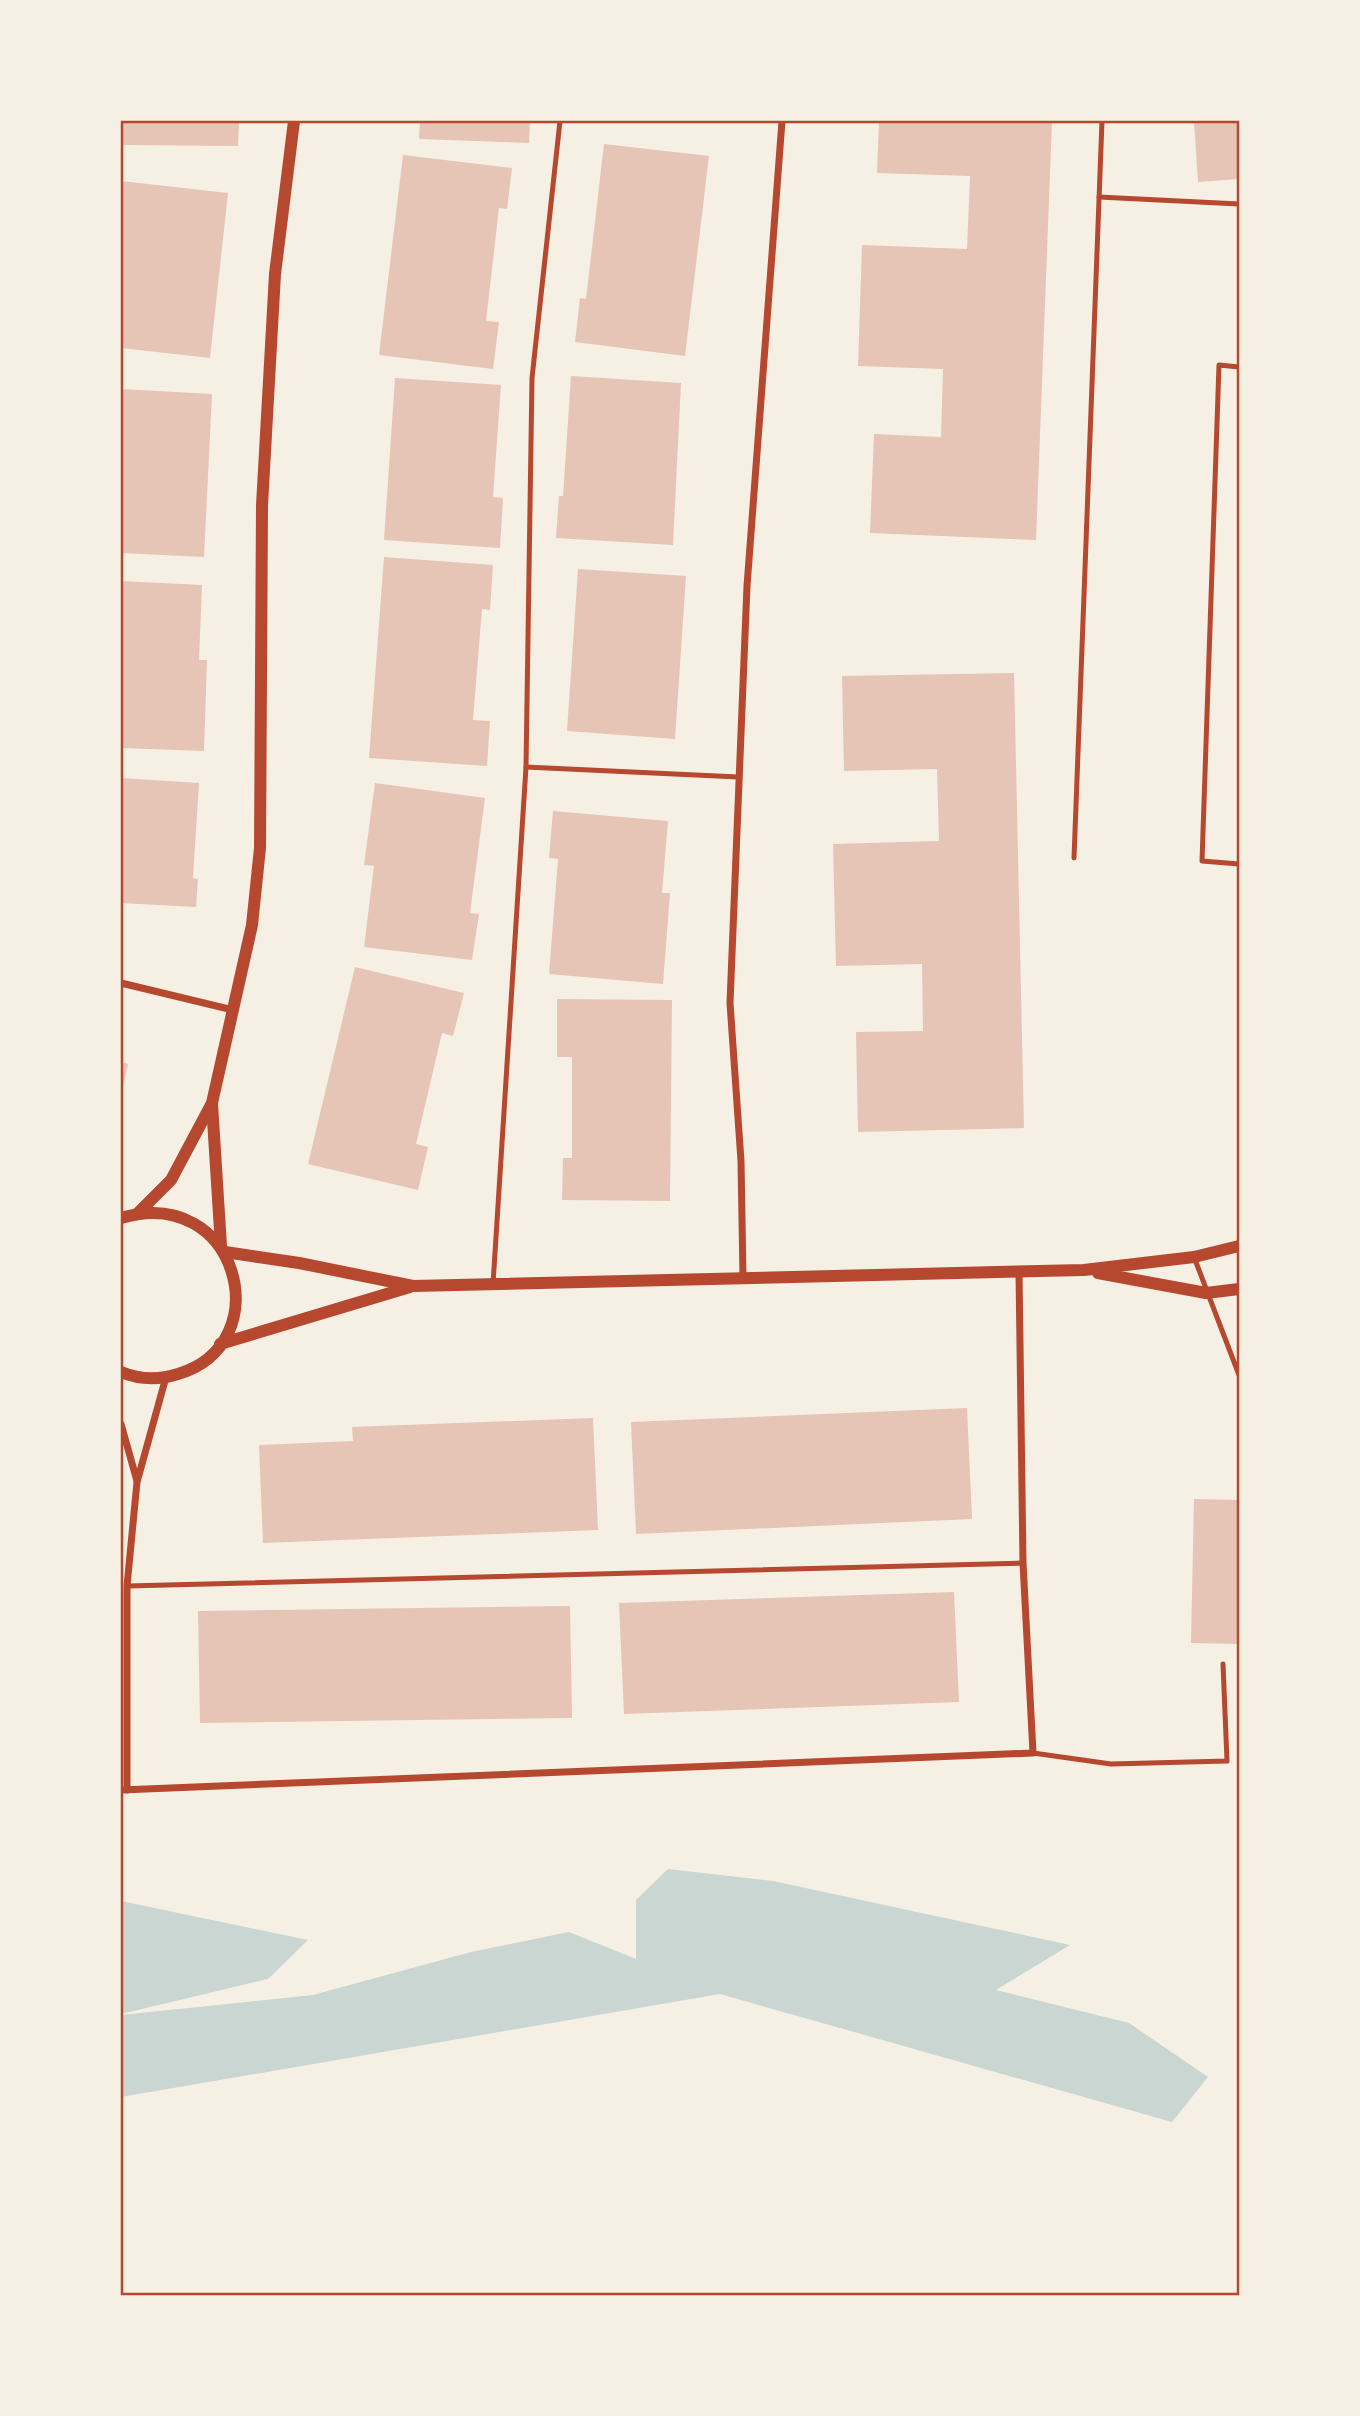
<svg xmlns="http://www.w3.org/2000/svg" width="1360" height="2416" font-family="'PT Sans',sans-serif">
  <style>
    .water { fill: #c9d6d2 }
    .building { fill: #e6c5b7 }
    .lines { fill: none; stroke-linecap: round; stroke-linejoin: round }
    .service { stroke: #b5482f; stroke-width: 5 }
    .minor { stroke: #b5482f; stroke-width: 7 }
    .tertiary { stroke: #b5482f; stroke-width: 12 }
    .neatline { fill: none; stroke: #b5482f; stroke-width: 2.5 }
  </style>
  <rect width="100%" height="100%" fill="#f6efe4"/>
  <!-- water -->
  <g class="water">
    <path d="M668,1869l105,12 297,64 -74,45 133,33 79,54 -36,45 -452,-128 -599,103v-82l192,-20 158,-43 98,-20 67,27v-59z"/>
    <path d="M121,1901l187,39 -40,39 -147,35z"/>
  </g>
  <!-- building -->
  <g class="building">
    <path d="M121,121h108l10,2 -1,23 -117,-1z"/>
    <path d="M420,121h110l-1,22 -110,-4z"/>
    <path d="M879,121h173l-16,419 -166,-7 4,-99 67,3 2,-68 -85,-3 4,-121 105,4 3,-73 -93,-3z"/>
    <path d="M1194,121h45v58l-41,3z"/>
    <path d="M604,144l105,12 -24,200 -110,-14 5,-44 6,1z"/>
    <path d="M403,155l109,13 -5,41 -8,-1 -13,113 13,1 -6,47 -114,-14z"/>
    <path d="M121,181l107,12 -18,165 -89,-10z"/>
    <path d="M571,376l110,7 -8,162 -117,-7 3,-42h4z"/>
    <path d="M395,378l106,7 -8,112 10,1 -3,50 -116,-8z"/>
    <path d="M121,389l91,5 -8,163 -83,-4z"/>
    <path d="M384,557l109,8 -3,45 -8,-1 -9,111 17,1 -3,45 -118,-8z"/>
    <path d="M578,569l108,7 -11,163 -108,-8z"/>
    <path d="M121,581l81,4 -3,75h8l-3,91 -83,-3z"/>
    <path d="M1014,673l10,455 -166,4 -2,-100 67,-1 -1,-67 -86,2 -3,-122 106,-3 -2,-72 -93,2 -2,-95z"/>
    <path d="M121,778l78,5 -6,95 5,1 -2,28 -75,-4z"/>
    <path d="M375,783l110,15 -15,115 9,1 -7,46 -108,-13 10,-81 -10,-1z"/>
    <path d="M553,811l115,10 -6,72h8l-7,91 -114,-10 9,-115 -9,-1z"/>
    <path d="M355,967l109,26 -11,43 -11,-3 -26,111 12,3 -10,43 -110,-26z"/>
    <path d="M557,999l115,1 -2,201 -108,-1 1,-42h9v-101h-15z"/>
    <path d="M121,1062l7,2 -6,28h-1z"/>
    <path d="M967,1408l5,111 -336,15 -5,-112z"/>
    <path d="M593,1418l5,112 -335,13 -4,-98 94,-4 -1,-14z"/>
    <path d="M1194,1499l45,1v144l-48,-1z"/>
    <path d="M954,1592l5,110 -335,12 -5,-111z"/>
    <path d="M570,1606l2,112 -372,5 -2,-112z"/>
  </g>
  <g class="lines">
    <!-- service -->
    <g class="service">
      <path d="M1099,197l140,7"/>
      <path d="M1239,367l-20,-2 -17,496 37,3"/>
      <path d="M526,767l212,10"/>
      <path d="M1074,858l28,-737"/>
      <path d="M1194,1257l45,118"/>
      <path d="M493,1284l33,-517 6,-389 28,-257"/>
      <path d="M127,1586l896,-23"/>
      <path d="M1033,1753l78,11 116,-3 -4,-97"/>
    </g>
    <!-- minor -->
    <g class="minor">
      <path d="M121,983l112,27"/>
      <path d="M743,1277l-2,-116 -11,-158 17,-417 35,-465"/>
      <path d="M121,1424l16,57"/>
      <path d="M121,1790l912,-37 -10,-190 -4,-291"/>
      <path d="M127,1790v-204l10,-104 29,-105"/>
    </g>
    <!-- tertiary -->
    <g class="tertiary">
      <path d="M212,1104l9,142"/>
      <path d="M138,1213l33,-33 41,-77 40,-178 8,-77 2,-343 13,-231 19,-153"/>
      <path d="M121,1218c117,-35 159,126 57,156 -19,6 -38,6 -57,-2"/>
      <path d="M225,1252l74,11 114,23 671,-16 110,-13 45,-11"/>
      <path d="M1098,1273l108,20 33,-4"/>
      <path d="M220,1344l190,-57"/>
    </g>
  </g>
  <!-- border -->
  <rect width="1360" height="2416" fill="none" stroke="#f6efe4" stroke-width="245"/>
  <rect x="122" y="122" width="1116" height="2172" class="neatline"/>
</svg>
